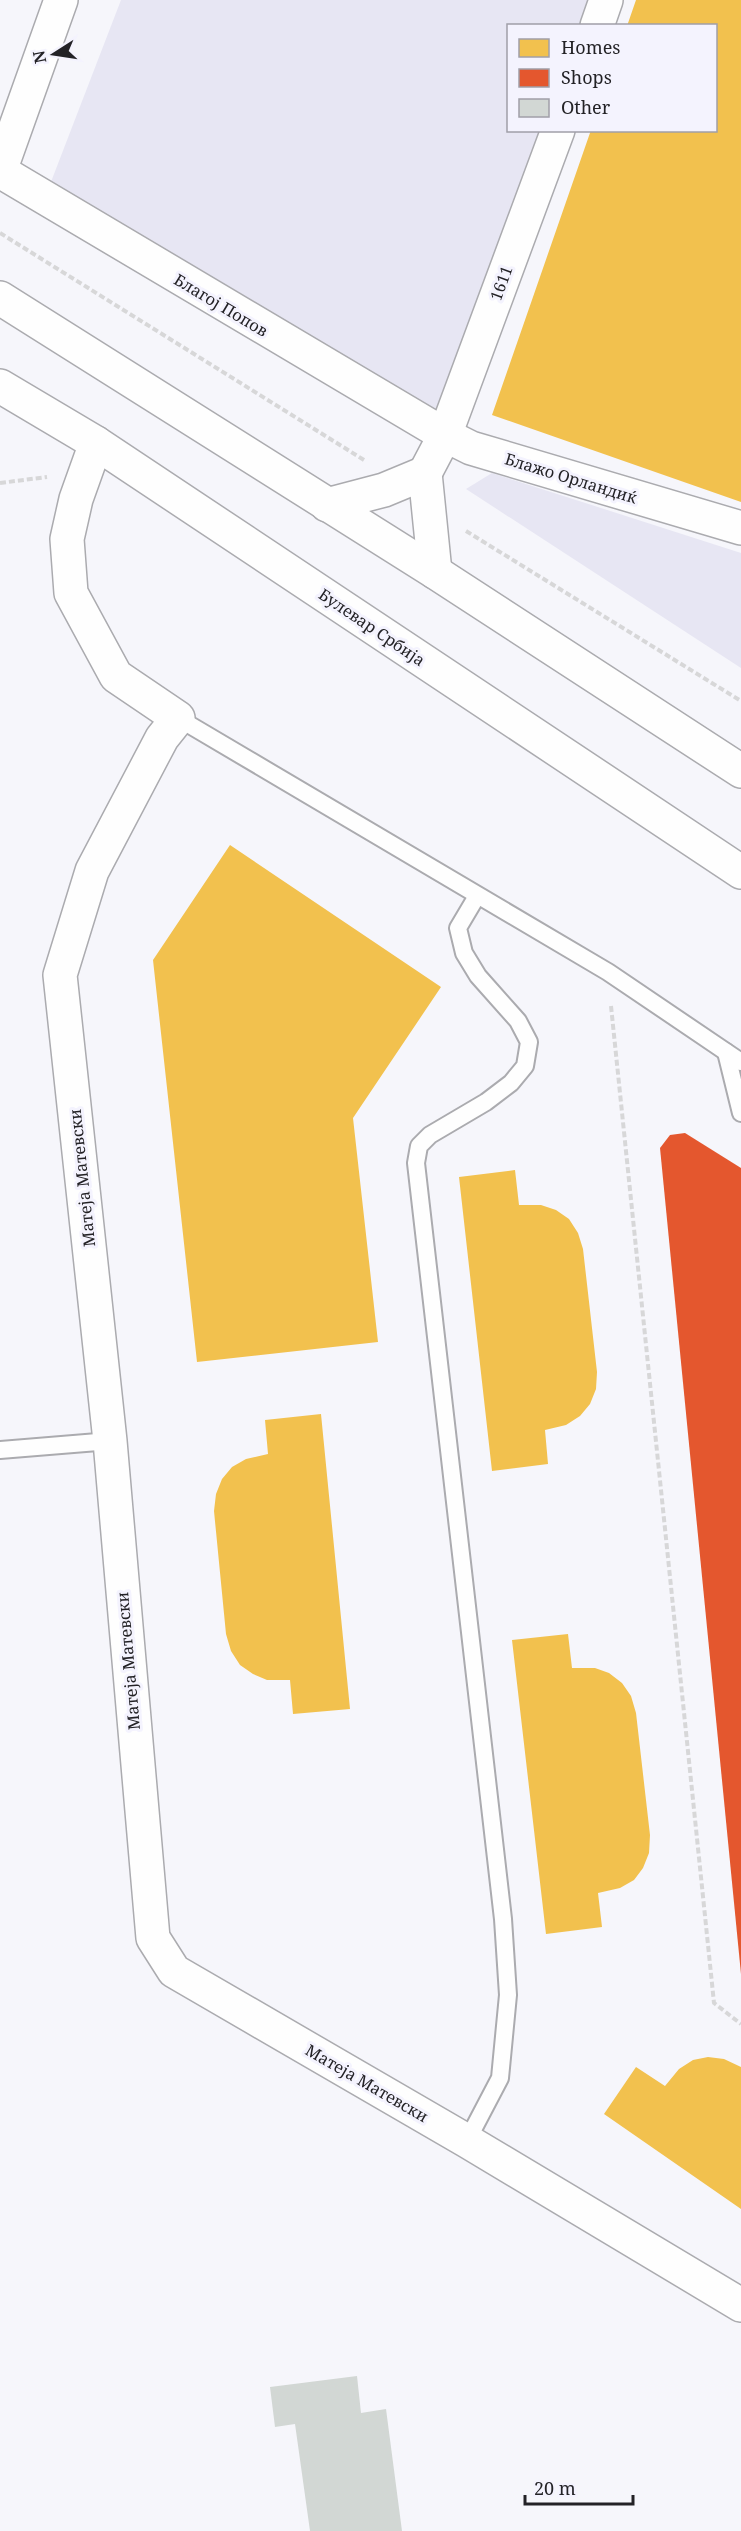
<svg xmlns="http://www.w3.org/2000/svg" width="741" height="2531" font-family="'Noto Serif',serif">
  <style>
    .green { fill: #e7e6f3 }
    .homes { fill: #f2c14e }
    .shops { fill: #e4572e }
    .building { fill: #d2d7d4 }
    .lines { fill: none; stroke-linecap: round; stroke-linejoin: round }
    .service-casing { stroke: #ababaf; stroke-width: 20 }
    .minor-casing { stroke: #ababaf; stroke-width: 36 }
    .tertiary-casing { stroke: #ababaf; stroke-width: 36 }
    .path { stroke: #d7d7d8; stroke-width: 4; stroke-dasharray: 6 3; stroke-linecap: butt }
    .service { stroke: #fefefe; stroke-width: 16 }
    .minor { stroke: #fefefe; stroke-width: 33 }
    .tertiary { stroke: #fefefe; stroke-width: 33 }
    .labels { text-anchor: middle; stroke-width: 6; stroke-linejoin: round; paint-order: stroke }
    .street-label { font-size: 16px; fill: #232226; stroke: #f4f3fe }
  </style>
  <rect width="100%" height="100%" fill="#f6f6fb"/>
  <!-- green -->
  <g class="green">
    <path d="M121,0h480l-9,25 -84,1v104l46,1 -109,304 -401,-235z"/>
    <path d="M492,473l249,80v115l-275,-179z"/>
  </g>
  <!-- homes -->
  <g class="homes">
    <path d="M636,0h105v502l-249,-87 99,-285h125v-104h-89z"/>
    <path d="M230,845l211,142 -88,131 25,224 -181,20 -44,-402z"/>
    <path d="M515,1170l4,35h22l15,5 13,9 9,14 5,16 14,123 -1,17 -6,15 -10,12 -14,9 -21,5 3,34 -56,7 -33,-294z"/>
    <path d="M321,1414l29,295 -57,5 -3,-34h-23l-14,-6 -13,-9 -9,-14 -5,-17 -12,-123 2,-17 6,-15 10,-12 14,-8 22,-5 -3,-34z"/>
    <path d="M568,1634l4,34h23l14,5 13,10 9,13 5,17 14,122 -1,18 -6,15 -9,12 -14,8 -22,5 4,34 -56,7 -34,-294z"/>
    <path d="M708,2057l16,2 17,8v142l-137,-95 32,-47 29,19 14,-17 14,-9z"/>
  </g>
  <!-- shops -->
  <path class="shops" d="M685,1133l56,35v806l-81,-826 10,-13z"/>
  <!-- building -->
  <path class="building" d="M357,2376l4,37 25,-4 16,122h-92l-15,-107 -20,3 -5,-40z"/>
  <g class="lines">
    <!-- service casing -->
    <g class="service-casing">
      <g id="service">
        <path d="M178,718l430,254 133,90"/>
        <path d="M726,1052l15,61"/>
        <path d="M0,1450l110,-9"/>
        <path d="M467,2141l33,-63 8,-83 -5,-76 -87,-756 3,-17 11,-11 56,-33 25,-19 14,-17 4,-24 -11,-21 -40,-45 -14,-23 -6,-25 19,-32"/>
      </g>
    </g>
    <!-- minor casing -->
    <g class="minor-casing">
      <g id="minor">
        <path d="M597,26l9,-26"/>
        <path d="M0,171l445,264 113,-305"/>
        <path d="M0,171l61,-171"/>
        <path d="M96,443l-20,56 -9,40 4,54 45,83 62,42 -16,20 -70,133 -32,104 50,466 43,497 21,33 293,170 274,164"/>
        <path d="M425,473l20,-38 26,13 270,80"/>
        <path d="M425,473l10,99"/>
        <path d="M327,505l57,-15 41,-17"/>
      </g>
    </g>
    <!-- tertiary casing -->
    <g class="tertiary-casing">
      <g id="tertiary">
        <path d="M0,298l435,274 306,199"/>
        <path d="M0,386l96,57 645,429"/>
      </g>
    </g>
    <!-- path -->
    <g class="path">
      <path d="M0,233l364,227"/>
      <path d="M0,483l47,-6"/>
      <path d="M466,531l275,170"/>
      <path d="M611,1006l103,997 27,21"/>
    </g>
    <!-- service -->
    <use href="#service" class="service"/>
    <!-- minor -->
    <use href="#minor" class="minor"/>
    <!-- tertiary -->
    <use href="#tertiary" class="tertiary"/>
  </g>
  <g class="labels">
    <!-- street labels -->
    <g class="street-label">
      <text transform="translate(501 283) rotate(-70)" y="6">1611</text>
      <text transform="translate(221 305) rotate(31)" y="6">Благој Попов</text>
      <text transform="translate(571 478) rotate(17)" y="6">Блажо Орландиќ</text>
      <text transform="translate(372 627) rotate(34)" y="6">Булевар Србија</text>
      <text transform="translate(82 1178) rotate(-96)" y="6">Матеја Матевски</text>
      <text transform="translate(128 1661) rotate(-95)" y="6">Матеја Матевски</text>
      <text transform="translate(367 2083) rotate(30)" y="6">Матеја Матевски</text>
    </g>
  </g>
  <!-- legend -->
  <rect x="507" y="24" width="210" height="108" fill="#f4f3fe" stroke="#a09fa8" stroke-width="1.5"/>
  <rect x="519" y="39" width="30" height="18" fill="#f2c14e" stroke="#a09fa8" stroke-width="1.5"/>
  <text x="561" y="54" font-size="18" fill="#232226">Homes</text>
  <rect x="519" y="69" width="30" height="18" fill="#e4572e" stroke="#a09fa8" stroke-width="1.5"/>
  <text x="561" y="84" font-size="18" fill="#232226">Shops</text>
  <rect x="519" y="99" width="30" height="18" fill="#d2d7d4" stroke="#a09fa8" stroke-width="1.5"/>
  <text x="561" y="114" font-size="18" fill="#232226">Other</text>
  <!-- north arrow -->
  <g transform="translate(54 54) rotate(258)" stroke="#f4f3fe" stroke-width="4.5" paint-order="stroke">
  <path d="M0-4.5L10 22L0 15L-10 22Z" fill="#232226"/>
  <text y="-9" font-size="16" font-weight="bold" text-anchor="middle" fill="#232226">N</text>
  </g>
  <!-- scale -->
  <path d="M525 2495v9h108v-9" fill="none" stroke="#232226" stroke-width="3"/>
  <text x="534" y="2495" font-size="18" fill="#232226" stroke="#f4f3fe" stroke-width="4.5" paint-order="stroke">20 m</text>
</svg>
